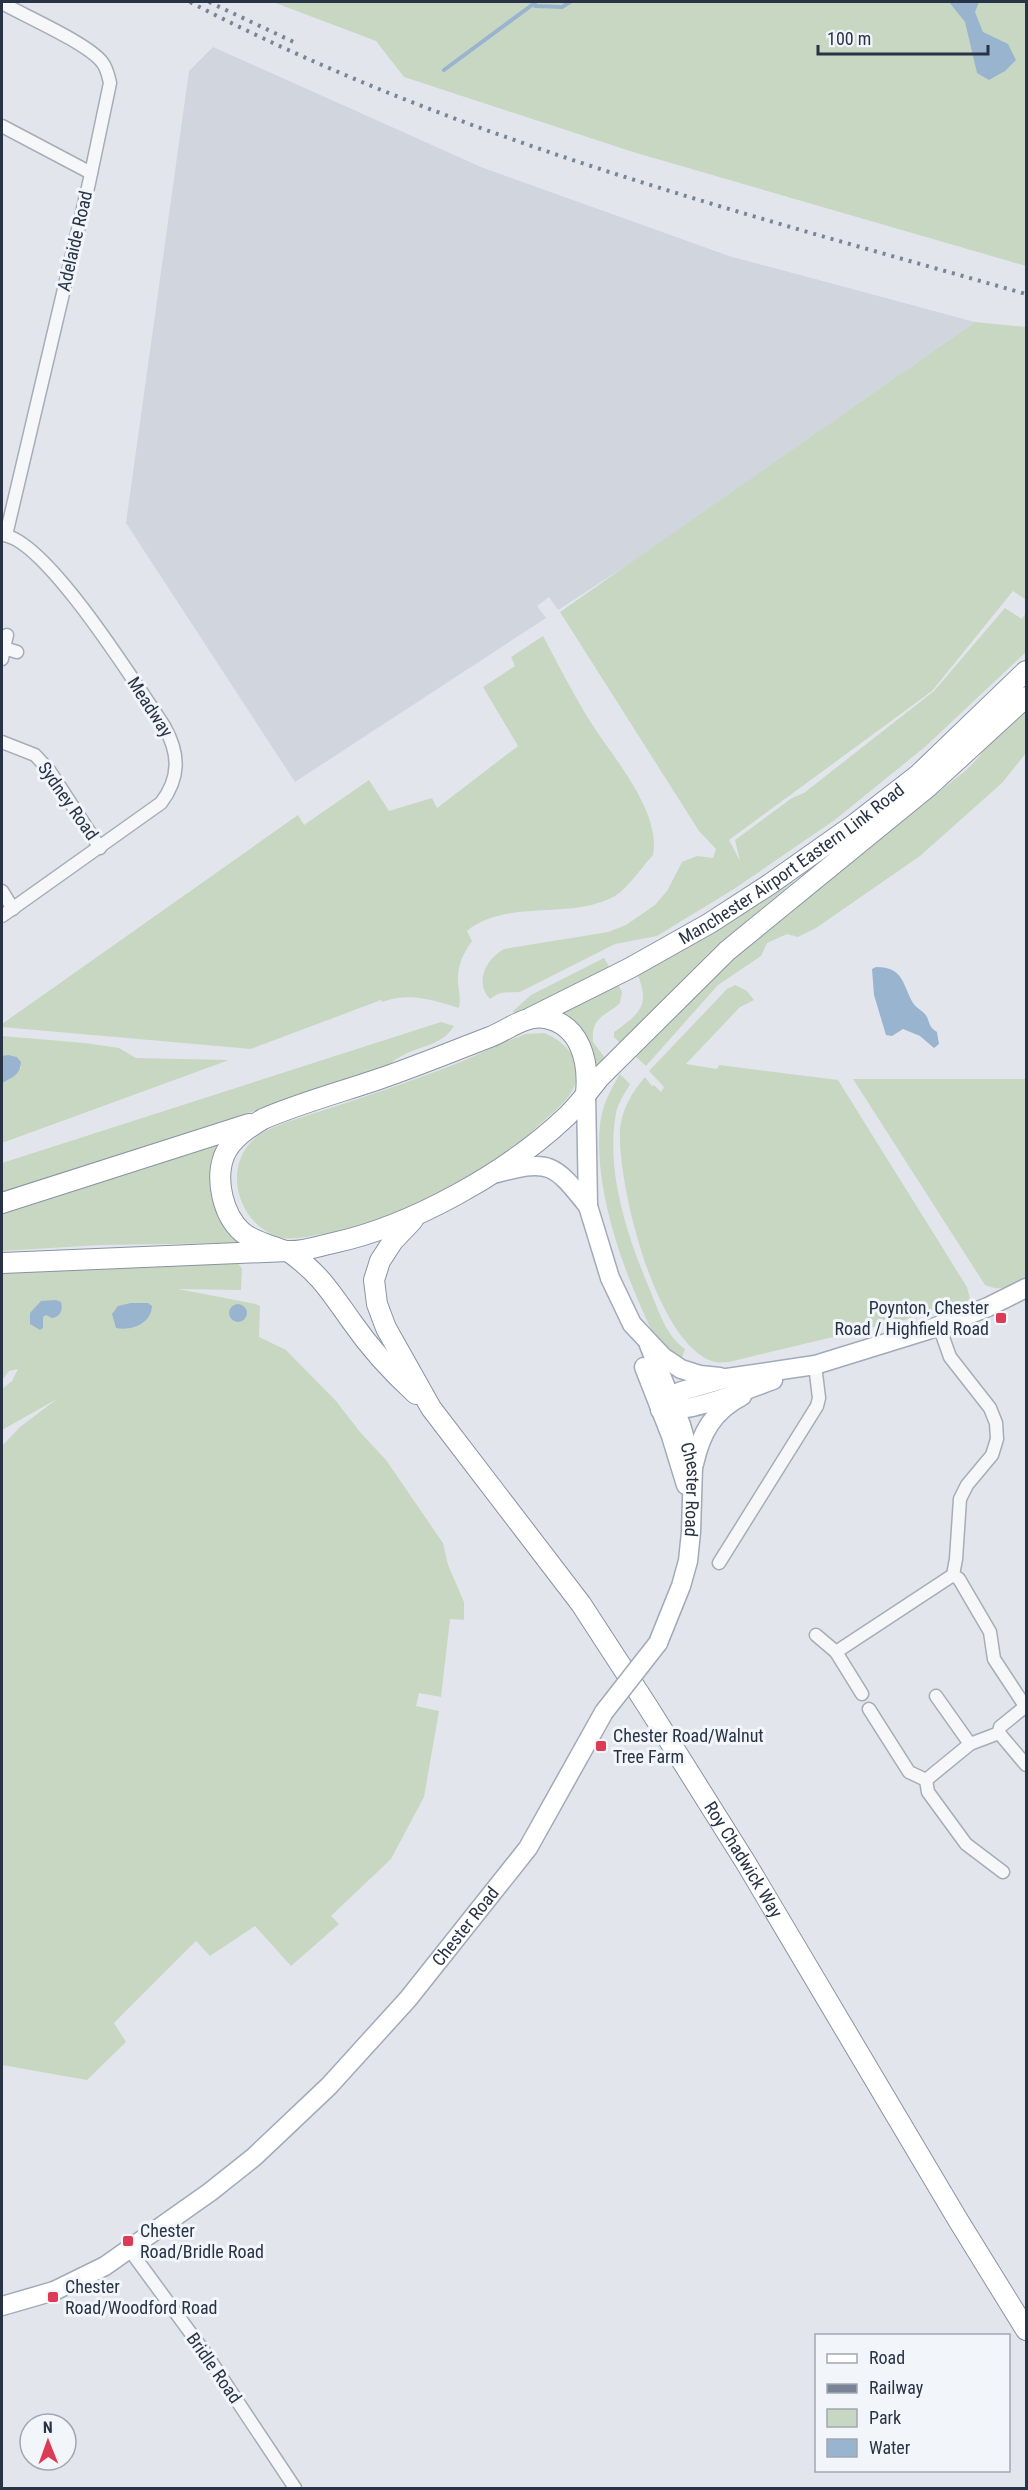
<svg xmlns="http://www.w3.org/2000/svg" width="1028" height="2490" font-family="'Roboto Condensed',sans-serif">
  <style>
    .built { fill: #d0d5de }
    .green { fill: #c8d7c2 }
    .water { fill: #99b4cf }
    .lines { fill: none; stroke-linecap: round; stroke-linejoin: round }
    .stream { stroke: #99b4cf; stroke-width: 4 }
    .minor-casing { stroke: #a6adb7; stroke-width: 15 }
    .primary-casing { stroke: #a0aab9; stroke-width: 21 }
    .trunk-casing { stroke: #8893a4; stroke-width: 22 }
    .minor { stroke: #f5f7f9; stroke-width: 12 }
    .primary { stroke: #fff; stroke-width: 18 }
    .trunk { stroke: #fff; stroke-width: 20 }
    .rail { stroke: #798597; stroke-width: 4; stroke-dasharray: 3 6; stroke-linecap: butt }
    .primary-bridge-casing { stroke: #a0aab9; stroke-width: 21; stroke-linecap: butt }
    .primary-bridge { stroke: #fff; stroke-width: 18 }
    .poi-dot { fill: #dd3b55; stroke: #f2f5f9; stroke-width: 2 }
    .labels { text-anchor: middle; stroke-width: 6; stroke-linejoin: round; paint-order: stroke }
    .street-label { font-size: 18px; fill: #283346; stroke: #f2f5f9 }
    .poi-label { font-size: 18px; fill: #283346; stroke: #f2f5f9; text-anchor: start }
  </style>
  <rect width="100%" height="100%" fill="#e2e6ec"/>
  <!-- built -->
  <path class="built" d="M213,47l268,120 248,89 246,66 -340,238 -77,50 -9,-13 -12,9 9,12 -251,164 -169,-259 63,-452z"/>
  <!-- green -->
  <g class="green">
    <path d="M273,2h753v264l-393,-114 -229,-75 -28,-36z"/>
    <path d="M975,322l51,5v273l-13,-9 -81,100 -203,149 11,21 -5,-21 57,-42 12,-5 130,-102 71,-83 17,11 4,-6v39l-100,94 -90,73 -102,70 -77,47 -42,8 -95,48c-13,1 -19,-2 -30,7 -16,-17 -4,-40 14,-50l104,-17 18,-7 29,-20 12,-14 15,-29 15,-6 16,2 3,-9 -17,-18 -139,-219z"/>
    <path d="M543,636c14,26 27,52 42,77 22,38 77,96 68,142 -10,11 -26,34 -38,41 -45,25 -108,2 -148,35l5,10c-9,13 -15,25 -14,42 1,9 3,16 1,25 -27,-8 -49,-16 -77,-6l-1,-2 -130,49 -249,-22v-3l296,-209 6,10 65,-45 20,31 43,-13 5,10 81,-62 -35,-59 32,-21 -4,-9z"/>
    <path d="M1026,705v48l-24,30 -82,73 -104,72 -18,9 -11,-3 -20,9 -6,13 -43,29 -72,81 -11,-10 72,-75 31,-28 227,-182 14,-14 12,-18z"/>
    <path d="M789,877l4,5 -79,66 -94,95 -6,-6v-5c27,-19 37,-27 22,-61z"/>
    <path d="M604,958l6,10 -86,44h-12l19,-17z"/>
    <path d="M617,982l5,10 -2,11c-15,14 -29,13 -27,39l12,16 -9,10 -8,-26 -34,-28z"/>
    <path d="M735,985l12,6 7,9 -14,7 -54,57 31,5 2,-4 119,15 129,207 3,12 -2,4 -11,-2 -53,19 -175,42c-4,0 -10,1 -14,0 -59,-15 -98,-180 -95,-233 2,-20 12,-37 25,-52l7,9 2,-1 7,7 3,-5 -15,-16 78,-82z"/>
    <path d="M441,1022l13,4c-13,21 -35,19 -54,31 -6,3 -11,8 -16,12l-382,124v-30z"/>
    <path d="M544,1033c22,8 42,31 29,56 -8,15 -22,25 -34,36 -59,56 -136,95 -216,109 -13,2 -27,6 -40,4 -42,-9 -62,-66 -31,-97 10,-10 22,-14 35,-19 59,-19 118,-38 176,-61 21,-9 41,-19 62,-27z"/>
    <path d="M2,1036l83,7 34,5 17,10 93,2 -227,83v-60l7,-3 12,-12v-6l-4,-5 -15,-1z"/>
    <path d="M620,1074l10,10c-5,9 -12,19 -14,29 -11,61 13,127 36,182 8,20 15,41 33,54l-5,14c-7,-5 -15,-11 -20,-18 -8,-11 -13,-25 -19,-38 -23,-52 -47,-124 -41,-182 2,-19 10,-35 20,-51z"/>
    <path d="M853,1079h173v200c-15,8 -25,13 -41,6z"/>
    <path d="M216,1145h3l21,97 -2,1 -138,2 -98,6v-39z"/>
    <path d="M238,1263l4,6 -1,21 -63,-1 78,15 4,2 -1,31 27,13 50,51 24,31 26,28 57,83 5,22 16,37v18l-14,-1 -9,78 -22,-4 -3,13 23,5 -15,86 -33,62 -60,57 8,8 -48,42 -36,-40 -45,30 -14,-15 -82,82 12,19 -39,38 -85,-15v-619l18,-19 37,-28 -55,31v-41l10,-8 6,-12 -9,2 -7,9v-111z"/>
  </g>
  <!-- water -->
  <g class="water">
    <path d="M949,2h30l-4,10 8,20 25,12 8,16 -11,11 -16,9 -12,-7 -12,-51z"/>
    <path d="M876,967c28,0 26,17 37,36 4,6 11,8 14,14 3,7 2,10 10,15l2,12 -5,4 -14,-12 -17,-7 -11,7 -6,-1 -12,-40 -2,-26z"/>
    <path d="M8,1055l9,2 4,5c0,12 -9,16 -19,21v-27z"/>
    <path d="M56,1300l5,2c2,7 0,15 -9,16l-6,-3 -3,2v11l-3,2 -10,-6v-11l11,-12z"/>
    <path d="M131,1303h17l4,3c-1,18 -21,25 -36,22l-4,-14 6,-8z"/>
    <circle cx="238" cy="1313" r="9"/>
  </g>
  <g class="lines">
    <!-- stream -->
    <g class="stream">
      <path d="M535,6l27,1 8,-5"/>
      <path d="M444,70l92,-68"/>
    </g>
    <!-- minor casing -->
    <g class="minor-casing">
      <g id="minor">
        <path d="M2,3c23,13 85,40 100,59 5,6 6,13 8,21l-21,100 -83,352"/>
        <path d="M2,126l89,47"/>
        <path d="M2,535c43,2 136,153 162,191 16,28 16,52 -3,77l-159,113"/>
        <path d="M4,648l3,-13"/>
        <path d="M2,659l2,-11 13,4"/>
        <path d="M2,742l33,13 14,15 51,78"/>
        <path d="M2,891l11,18"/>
        <path d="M939,1326l11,31 40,51 6,15 1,16 -5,16 -25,30 -7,14 -4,60 -3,16 6,4 31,53 4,27 31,47"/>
        <path d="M719,1563l98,-157 2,-8 -4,-33"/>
        <path d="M816,1635l20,17"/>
        <path d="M862,1694l-26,-42 117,-77"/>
        <path d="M936,1696l34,48"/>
        <path d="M869,1709l40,63 17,8 44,-36 29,-11"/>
        <path d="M999,1733l27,32"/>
        <path d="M999,1733l1,-6 26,-21"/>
        <path d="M926,1780l2,12 38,52 37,28"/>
        <path d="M129,2249l77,105 89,134"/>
      </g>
    </g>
    <!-- primary casing -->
    <g class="primary-casing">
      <g id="primary">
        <path d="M586,1093l2,113 22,72 22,46 31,33 18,12 19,6 20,2"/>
        <path d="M497,1173c54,-14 57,-9 91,33"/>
        <path id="s1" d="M649,1345l32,80 12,42 -2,65 -3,29 -7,25 -23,57"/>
        <path d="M644,1367l27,69 15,49"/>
        <path d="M660,1410l9,-14 13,-5 45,-13 88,-13 113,-35 60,-23 38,-19"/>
        <path d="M665,1410c27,2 81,-20 108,-30"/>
        <path d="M694,1464c7,-31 19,-53 48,-68"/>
        <path id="s2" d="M2,2306l52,-15 51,-25 105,-74 44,-35 75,-71 79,-87 120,-151 76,-136"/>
      </g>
    </g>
    <!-- trunk casing -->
    <g class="trunk-casing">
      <g id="trunk">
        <path id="s3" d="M530,1018l100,-50 80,-45 60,-39 85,-60 63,-49 108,-104"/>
        <path d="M586,1093c3,-31 -5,-68 -41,-75 -21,-3 -37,12 -55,19 -37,14 -73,29 -111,42 -38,13 -79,24 -116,40 -15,9 -32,20 -39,37 -9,24 -1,59 18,76 8,7 19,10 29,14 5,1 12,5 17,5 14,1 31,-5 45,-8 79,-17 175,-71 234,-127 12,-12 22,-25 32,-38l128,-127 202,-165 97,-89"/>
        <path d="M2,1203l247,-79"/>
        <path id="s4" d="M413,1220l-20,21 -13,20 -6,19 3,24 9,24 45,80 150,196 67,103 98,156 212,357 68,110"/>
        <path d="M2,1263l286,-12c33,24 41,39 64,71 18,26 41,51 64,72"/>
      </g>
    </g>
    <!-- minor -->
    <use href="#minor" class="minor"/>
    <!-- primary -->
    <use href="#primary" class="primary"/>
    <!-- trunk -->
    <use href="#trunk" class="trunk"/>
    <!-- rail -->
    <g class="rail">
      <path d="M190,2c262,137 553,211 836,292"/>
      <path d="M209,2l89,42"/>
    </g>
    <!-- primary-bridge casing -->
    <g class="primary-bridge-casing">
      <path id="primary-bridge" d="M604,1712l54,-69"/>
    </g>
    <!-- primary-bridge -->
    <use href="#primary-bridge" class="primary-bridge"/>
  </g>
  <!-- markers -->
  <g class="poi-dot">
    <rect x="995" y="1312" width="12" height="12" rx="3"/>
    <rect x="595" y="1740" width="12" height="12" rx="3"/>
    <rect x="122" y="2235" width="12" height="12" rx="3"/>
    <rect x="47" y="2291" width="12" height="12" rx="3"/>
  </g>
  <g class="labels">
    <!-- street labels -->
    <g class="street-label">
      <text transform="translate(75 241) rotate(-77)" y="6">Adelaide Road</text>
      <text transform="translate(150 707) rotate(57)" y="6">Meadway</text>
      <text transform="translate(68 801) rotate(55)" y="6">Sydney Road</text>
      <text dy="6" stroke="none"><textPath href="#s3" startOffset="304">Manchester Airport Eastern Link Road</textPath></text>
      <text dy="6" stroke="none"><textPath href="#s1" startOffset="152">Chester Road</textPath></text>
      <text dy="6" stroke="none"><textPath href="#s4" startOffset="764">Roy Chadwick Way</textPath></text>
      <text dy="6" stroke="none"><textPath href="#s2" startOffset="609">Chester Road</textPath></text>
      <text transform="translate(214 2368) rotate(55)" y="6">Bridle Road</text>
    </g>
    <!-- poi labels -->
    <g class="poi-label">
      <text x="989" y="1314" text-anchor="end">Poynton, Chester<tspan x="989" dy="21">Road / Highfield Road</tspan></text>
      <text x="613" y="1742">Chester Road/Walnut<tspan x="613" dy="21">Tree Farm</tspan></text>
      <text x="140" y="2237">Chester<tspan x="140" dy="21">Road/Bridle Road</tspan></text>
      <text x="65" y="2293">Chester<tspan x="65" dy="21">Road/Woodford Road</tspan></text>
    </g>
  </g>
  <!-- border -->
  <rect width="1028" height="2490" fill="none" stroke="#283346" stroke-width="6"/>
  <!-- legend -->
  <rect x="815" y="2334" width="195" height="138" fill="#f2f5f9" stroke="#a1a7b1" stroke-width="1.5"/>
  <rect x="827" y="2354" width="30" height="9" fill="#ffffff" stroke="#a1a7b1" stroke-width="1.5"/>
  <text x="869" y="2364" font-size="18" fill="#283346">Road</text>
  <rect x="827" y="2384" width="30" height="9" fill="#798597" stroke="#a1a7b1" stroke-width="1.5"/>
  <text x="869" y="2394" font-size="18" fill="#283346">Railway</text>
  <rect x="827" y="2409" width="30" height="18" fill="#c8d7c2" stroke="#a1a7b1" stroke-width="1.5"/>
  <text x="869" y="2424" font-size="18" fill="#283346">Park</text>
  <rect x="827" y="2439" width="30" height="18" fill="#99b4cf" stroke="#a1a7b1" stroke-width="1.5"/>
  <text x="869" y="2454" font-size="18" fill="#283346">Water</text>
  <!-- north arrow -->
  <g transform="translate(48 2442) rotate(359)"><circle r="28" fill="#f2f5f9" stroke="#a1a7b1" stroke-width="1.5"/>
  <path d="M0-4.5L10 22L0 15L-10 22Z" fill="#dd3b55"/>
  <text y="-9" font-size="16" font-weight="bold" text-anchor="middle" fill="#283346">N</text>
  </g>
  <!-- scale -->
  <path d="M818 45v9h170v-9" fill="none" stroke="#283346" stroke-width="3"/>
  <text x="827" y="45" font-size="18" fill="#283346" stroke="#f2f5f9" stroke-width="4.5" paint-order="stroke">100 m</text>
</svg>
